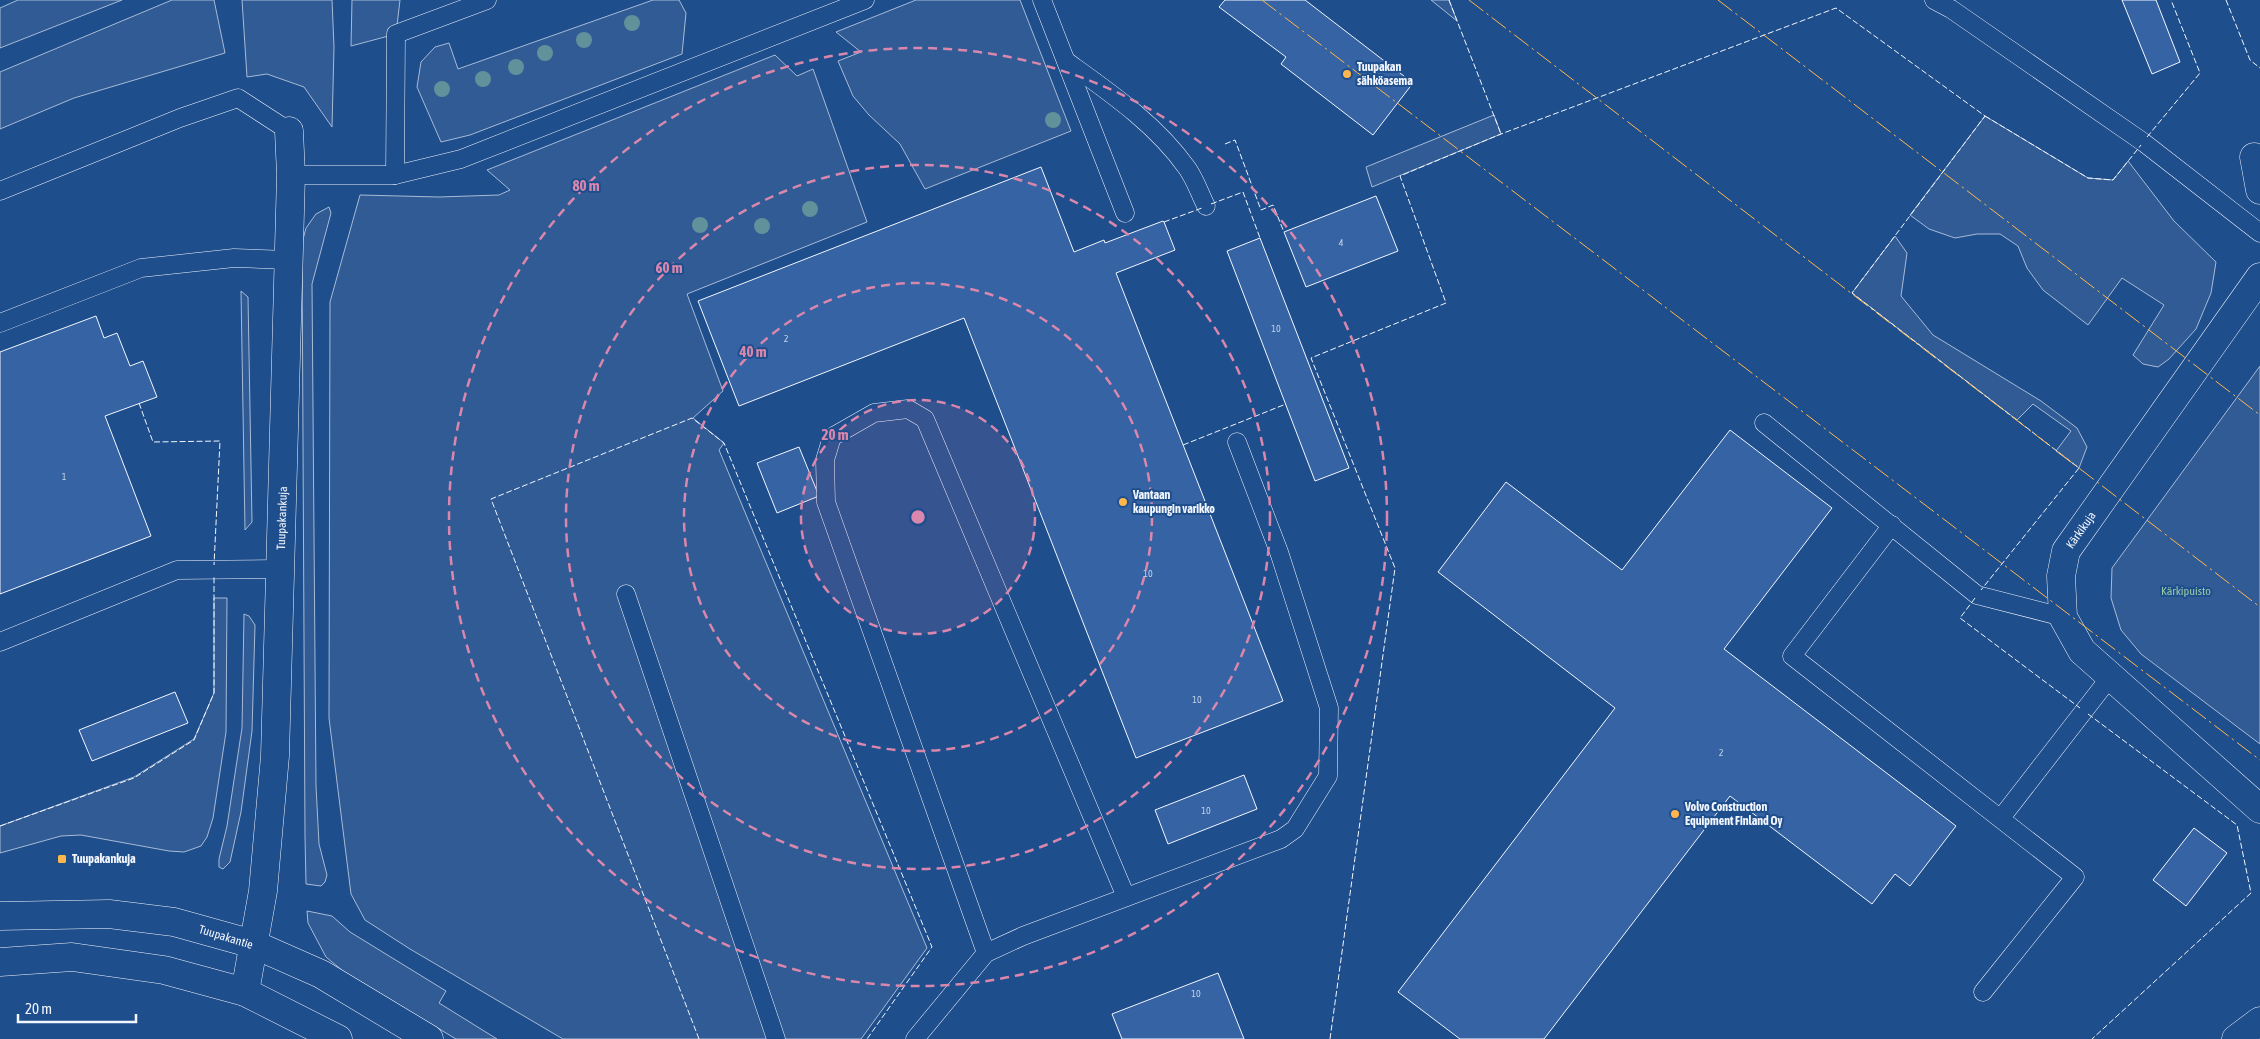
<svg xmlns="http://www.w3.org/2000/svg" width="2260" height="1039" font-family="'Asap Condensed',sans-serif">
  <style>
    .built { fill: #305b95; stroke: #a8bbd7 }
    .building { fill: #3563a3; stroke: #f2f6ff }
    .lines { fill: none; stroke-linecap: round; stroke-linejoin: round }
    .service-casing { stroke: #f2f6ff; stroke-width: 19 }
    .minor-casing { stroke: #f2f6ff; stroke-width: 29 }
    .secondary-casing { stroke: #f2f6ff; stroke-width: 29 }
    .service { stroke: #1f4e8c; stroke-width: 18 }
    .minor { stroke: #1f4e8c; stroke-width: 28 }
    .secondary { stroke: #1f4e8c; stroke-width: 28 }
    .fence { stroke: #f2f6ff; stroke-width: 1; stroke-dasharray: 6 2.5; stroke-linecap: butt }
    .power { stroke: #ffb74d; stroke-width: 1; stroke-dasharray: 18 4 2.5 4; stroke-linecap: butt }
    .tree { fill: #61919a }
    .ring { fill: none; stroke: #da87ad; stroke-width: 2.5; stroke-dasharray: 9 6 }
    .poi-dot { fill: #ffb74d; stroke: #1f4e8c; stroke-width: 2 }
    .labels { text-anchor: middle; stroke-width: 4; stroke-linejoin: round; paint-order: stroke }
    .number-label { font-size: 10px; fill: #c3d1e8 }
    .poi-label { font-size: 12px; font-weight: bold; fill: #f2f6ff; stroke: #1f4e8c; text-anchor: start }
    .street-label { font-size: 12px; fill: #f2f6ff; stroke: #1f4e8c }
    .park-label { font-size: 12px; fill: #97c8a6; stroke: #1f4e8c }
    .centre { fill: #da87ad; stroke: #1f4e8c; stroke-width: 2.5 }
    .ring-label { font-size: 15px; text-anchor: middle; font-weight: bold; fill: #da87ad; stroke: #1f4e8c; stroke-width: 4; stroke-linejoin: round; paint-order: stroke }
  </style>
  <rect width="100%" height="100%" fill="#1f4e8c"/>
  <!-- built -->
  <g class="built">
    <path d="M18,0h104l-122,48v-40z"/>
    <path d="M172,0h42l11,53 -151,45 -74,31v-57z"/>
    <path d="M242,0h90l2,47 -2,80 -28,-40 -37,-13 -20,3z"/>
    <path d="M352,0h48l-4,34 -45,12z"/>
    <path d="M653,0h26l7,13 -4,41 -212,81 -29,7 -24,-55 4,-25 14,-15 14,-4 9,26z"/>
    <path d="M916,0h104l51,131 -146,58 -25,-45 -31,-29 -16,-19 -15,-35 23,-9 -25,-20z"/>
    <path d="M1431,0h18l8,21z"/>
    <path d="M775,55l22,21 16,-7 54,153 -180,72 36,97 -30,27 31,25 -5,7 208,498 -66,91h-298l-153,-90 -45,-29 -14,-26 -22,-176 1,-416 30,-107 79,2 60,-2 11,-5 -23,-20z"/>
    <path d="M1494,115l7,19 -129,53 -6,-20z"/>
    <path d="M1985,116l103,62 25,2 15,-19 46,60 42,41 -5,31 -15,36 -27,30 -11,8 -15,-3 -10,-9 31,-50 -42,-27 -34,47 -45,-35 -16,-22 -9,-22 -18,-12h-23l-22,4 -26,-9 -19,-14z"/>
    <path d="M329,207l2,6 -19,71 4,502 3,58 8,31 -2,7 -4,4 -15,-2 -1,-48 -3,-593 4,-15 10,-14z"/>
    <path d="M1895,236l12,17 -6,43 32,39 108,66 36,27 10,19 -8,21 -23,-17 15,-20 -38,-27 -16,16 -165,-127z"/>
    <path d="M241,291l7,6 4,225 -7,8z"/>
    <path d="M2260,366v378l-119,-90 -20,-24 -10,-32 1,-30z"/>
    <path d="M214,598h13l-1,134 -13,86 -6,19 -6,9 -17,6 -15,-1 -88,-16 -20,1 -61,17v-27l134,-49 60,-38 20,-46z"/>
    <path d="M244,614l5,2 6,9 -3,106 -11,81 -11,50 -7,7 -4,-2v-8l8,-33 15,-98z"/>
    <path d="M307,911l25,5 18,16 96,59 -7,12 58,36h-41l-113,-68 -17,-14 -18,-34z"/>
  </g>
  <!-- building -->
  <g class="building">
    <path d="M1225,0h80l108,83 -40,52 -92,-71 5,-7 -67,-50z"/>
    <path d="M2122,0h34l24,62 -28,12z"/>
    <path d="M1041,167l33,85 30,-12 1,3 58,-22 1,1 11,28 -59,23 167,428 -147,57 -172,-440 -225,88 -41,-105z"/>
    <path d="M1376,196l22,55 -92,36 -22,-55z"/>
    <path d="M1260,238l89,230 -34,13 -88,-230z"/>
    <path d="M96,316l8,22 13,-5 13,33 13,-5 14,36 -52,19 46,120 -151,58v-242z"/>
    <path d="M1730,430l102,78 -108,141 232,177 -46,60 -15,-12 -23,30 -142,-108 -186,243h-84l-62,-47 217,-284 -177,-136 68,-90 116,88z"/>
    <path d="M799,447l20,49 -42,17 -20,-50z"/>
    <path d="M175,692l13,31 -96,38 -13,-31z"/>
    <path d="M1244,775l13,34 -89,35 -13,-34z"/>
    <path d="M2194,828l33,25 -41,53 -33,-26z"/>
    <path d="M1218,973l26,66h-122l-10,-25z"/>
  </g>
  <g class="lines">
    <!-- service casing -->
    <g class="service-casing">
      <g id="service">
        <path d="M1042,0l83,213"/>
        <path d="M1934,0l17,9 192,133 117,91"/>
        <path d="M1066,61c43,31 90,63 121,107 8,11 13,26 19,38"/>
        <path d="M291,175h104l66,-16 404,-159"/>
        <path d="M395,175l1,-141 91,-34"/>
        <path d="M0,191l180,-73 58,-20 51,33"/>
        <path d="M0,323l141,-55 93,-10 54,2"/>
        <path d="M1764,423l213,172 86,22"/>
        <path d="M1892,525l-100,131 283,221 -92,115"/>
        <path d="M626,594l150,445"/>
        <path d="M0,642l177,-72 103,-1"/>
        <path d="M2001,818l110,-142"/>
        <path d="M986,953l-160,-451 -1,-42 7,-23 42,-24 34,-4 17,10 201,478"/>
        <path d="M915,1039l71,-86 37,-17 258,-97 14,-10 33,-53 1,-68 -50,-156 -42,-110"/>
      </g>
    </g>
    <!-- minor casing -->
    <g class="minor-casing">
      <g id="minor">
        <path d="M2254,157l6,33"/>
        <path d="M2260,277l-194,274 -5,25 2,41 19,34 178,158"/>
        <path d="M245,992l18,-101 12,-135 16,-581 -2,-44"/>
      </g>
    </g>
    <!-- secondary casing -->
    <g class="secondary-casing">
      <g id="secondary">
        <path d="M0,916l109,-2 65,8 79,22 68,30 108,65"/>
        <path d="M0,962l72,-5 92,13 81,22 93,47"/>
        <path d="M2236,1039l24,-18"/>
      </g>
    </g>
    <!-- service -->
    <use href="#service" class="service"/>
    <!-- minor -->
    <use href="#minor" class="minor"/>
    <!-- secondary -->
    <use href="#secondary" class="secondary"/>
    <!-- fence -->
    <g class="fence">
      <path d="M1449,0l52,134"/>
      <path d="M2226,0l24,60 10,8"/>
      <path d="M1985,116l103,62 25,2 28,-35"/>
      <path d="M2147,137l53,-64 -29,-73"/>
      <path d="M1225,144l10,-4 26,70 12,-5 11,27"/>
      <path d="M1211,204l32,-12 17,46"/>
      <path d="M1164,222l38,-14"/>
      <path d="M139,403l14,39 67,-1 -6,124"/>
      <path d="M1183,445l103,-41"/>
      <path d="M1975,598l-15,20 120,90"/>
      <path d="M2088,714l149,111 14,68 -159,146"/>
      <path d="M0,826l134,-48 60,-38 20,-47v-118"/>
      <path d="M699,1039l-208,-540 201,-81 32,25 208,504 -65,92"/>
      <path d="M1330,1039l65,-471 -84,-210 135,-55 -46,-127 101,-42 335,-126 149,108 -133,177 227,175 -98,122"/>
    </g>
    <!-- power -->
    <g class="power">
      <path d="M1262,0l998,760"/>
      <path d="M1469,0l791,607"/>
      <path d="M1718,0l542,415"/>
    </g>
  </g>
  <!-- trees -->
  <g class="tree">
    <circle cx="632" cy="23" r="8"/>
    <circle cx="584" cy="40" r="8"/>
    <circle cx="545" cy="53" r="8"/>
    <circle cx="516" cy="67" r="8"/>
    <circle cx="483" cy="79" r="8"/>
    <circle cx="442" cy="89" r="8"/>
    <circle cx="1053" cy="120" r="8"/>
    <circle cx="810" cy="209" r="8"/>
    <circle cx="700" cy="225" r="8"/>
    <circle cx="762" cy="226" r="8"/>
  </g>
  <!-- distance rings -->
  <circle cx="918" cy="517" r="117" fill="#da87ad" fill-opacity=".12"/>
  <g class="ring">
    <circle cx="918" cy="517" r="117"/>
    <circle cx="918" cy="517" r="234"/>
    <circle cx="918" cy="517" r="352"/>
    <circle cx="918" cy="517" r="469"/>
  </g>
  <!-- markers -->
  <g class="poi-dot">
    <circle cx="1347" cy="74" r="5"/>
    <circle cx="1123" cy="502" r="5"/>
    <circle cx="1675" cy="814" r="5"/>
    <rect x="57" y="854" width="10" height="10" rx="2.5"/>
  </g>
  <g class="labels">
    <!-- number labels -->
    <g class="number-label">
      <text x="1341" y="246">4</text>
      <text x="1276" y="332">10</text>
      <text x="786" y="342">2</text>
      <text x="64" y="480">1</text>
      <text x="1148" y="577">10</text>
      <text x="1197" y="703">10</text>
      <text x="1721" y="756">2</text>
      <text x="1206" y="814">10</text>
      <text x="1196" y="997">10</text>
    </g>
    <!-- poi labels -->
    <g class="poi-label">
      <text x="1357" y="71">Tuupakan<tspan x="1357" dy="14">sähköasema</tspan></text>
      <text x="1133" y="499">Vantaan<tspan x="1133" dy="14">kaupungin varikko</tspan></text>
      <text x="1685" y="811">Volvo Construction<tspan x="1685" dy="14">Equipment Finland Oy</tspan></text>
      <text x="72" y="863">Tuupakankuja</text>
    </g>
    <!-- street labels -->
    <g class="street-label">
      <text transform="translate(282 518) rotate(-88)" y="4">Tuupakankuja</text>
      <text transform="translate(2081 530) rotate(-55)" y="4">Kärkikuja</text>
      <text transform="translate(226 937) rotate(17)" y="4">Tuupakantie</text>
    </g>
    <!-- park labels -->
    <g class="park-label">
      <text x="2186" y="595">Kärkipuisto</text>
    </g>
  </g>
  <circle cx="918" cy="517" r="8" class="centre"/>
  <g class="ring-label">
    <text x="586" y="191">80 m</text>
    <text x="669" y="273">60 m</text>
    <text x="753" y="357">40 m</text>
    <text x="835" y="440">20 m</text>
  </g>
  <!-- scale -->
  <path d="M18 1014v8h118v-8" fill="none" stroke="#f2f6ff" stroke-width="2.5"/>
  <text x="25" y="1014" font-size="15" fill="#f2f6ff" stroke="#1f4e8c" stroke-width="4" paint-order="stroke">20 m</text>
</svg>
